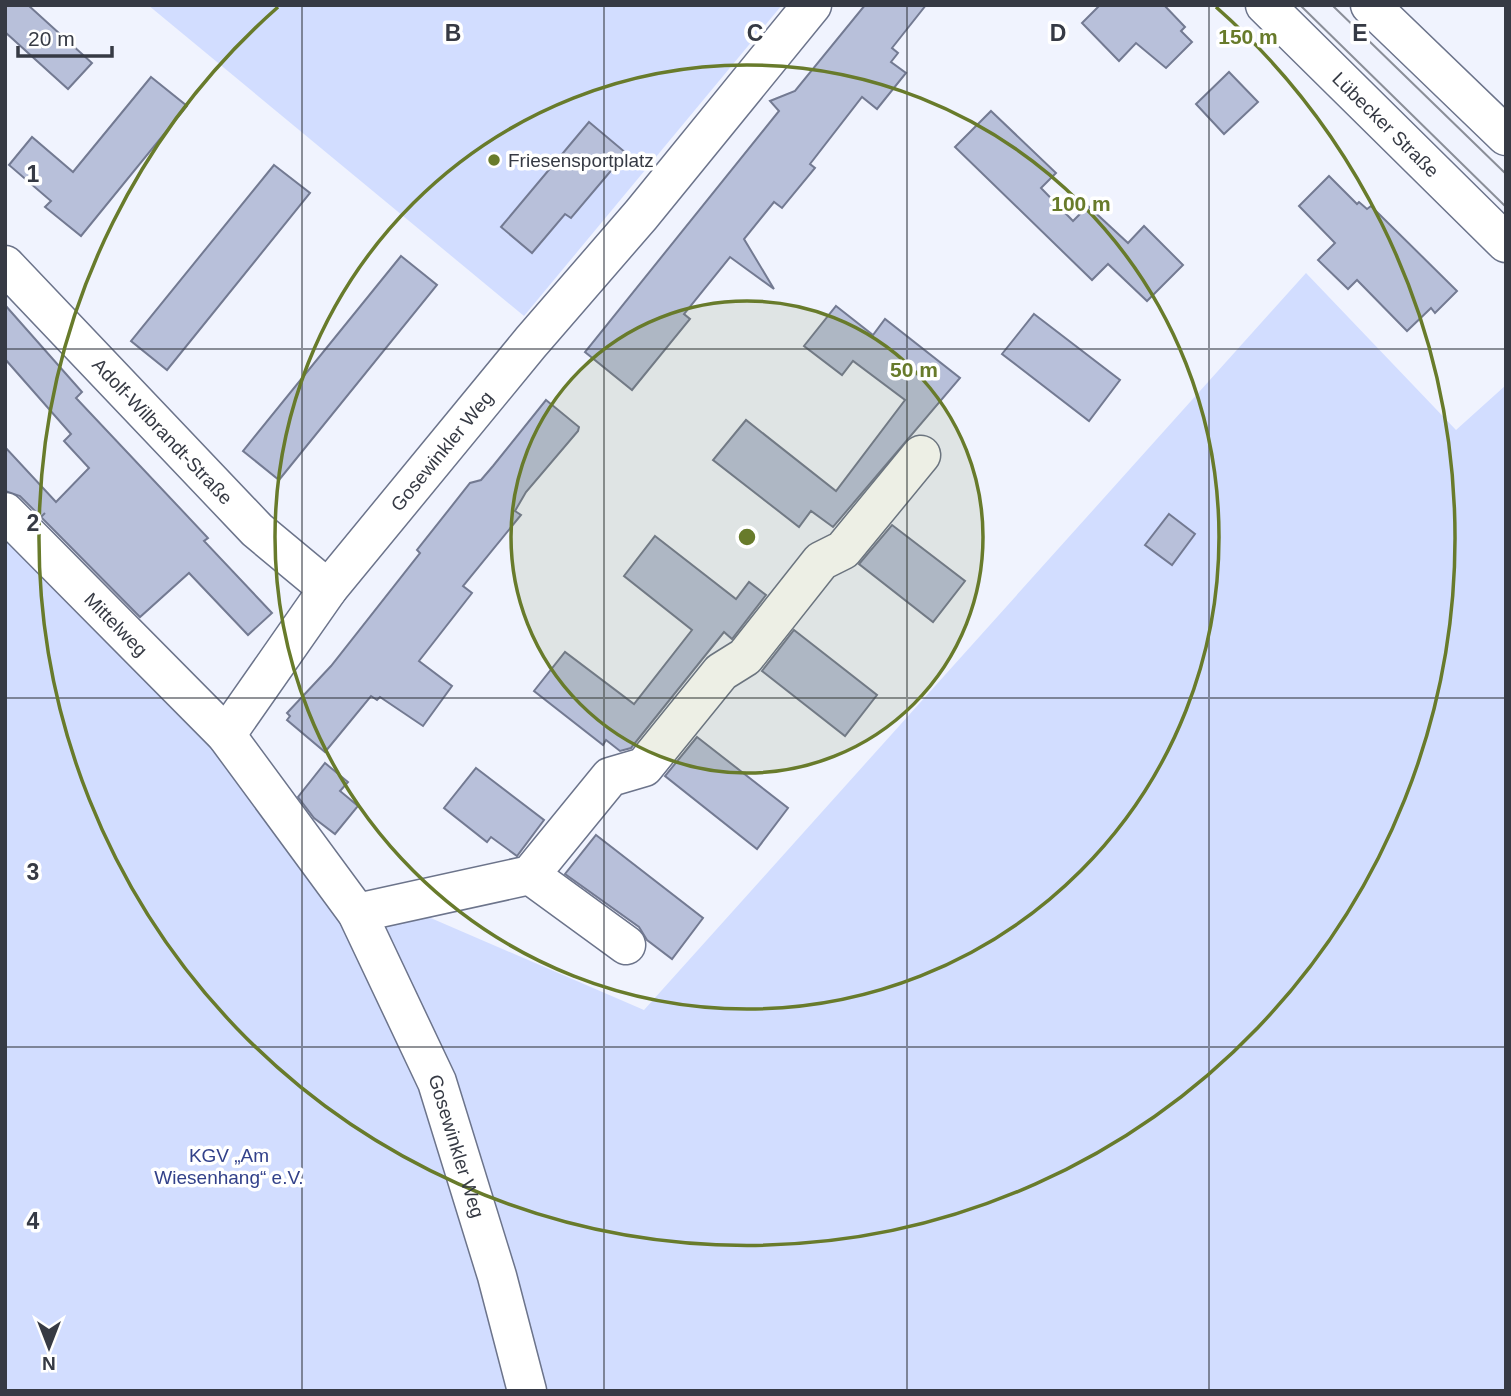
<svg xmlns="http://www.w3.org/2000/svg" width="1511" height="1396" font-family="Arial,sans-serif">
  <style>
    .green { fill: #d2ddff }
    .building { fill: #b8c0da; stroke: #737a92; stroke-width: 2 }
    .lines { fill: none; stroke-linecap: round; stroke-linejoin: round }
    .minor-casing { stroke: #6c748b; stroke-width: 41 }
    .minor { stroke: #fff; stroke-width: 38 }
    .tram { stroke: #8a8e98; stroke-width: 2 }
    .grid { fill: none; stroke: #363a44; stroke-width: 2; stroke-opacity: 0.55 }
    .ring { fill: none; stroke: #687b2b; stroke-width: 3.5 }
    .poi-dot { fill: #687b2b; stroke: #fff; stroke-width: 2.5 }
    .labels { text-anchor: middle; stroke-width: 7; stroke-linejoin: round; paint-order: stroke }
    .street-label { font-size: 19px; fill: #363a44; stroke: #fff }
    .poi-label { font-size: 19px; fill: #363a44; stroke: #fff; text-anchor: start }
    .park-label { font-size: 19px; fill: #32418a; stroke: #fff }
    .grid-label { font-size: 23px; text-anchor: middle; font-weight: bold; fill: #363a44; stroke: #fff; stroke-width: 7; stroke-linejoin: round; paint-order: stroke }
    .centre { fill: #687b2b; stroke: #fff; stroke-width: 3.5 }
    .ring-label { font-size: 21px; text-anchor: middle; font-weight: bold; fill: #687b2b; stroke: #fff; stroke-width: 7; stroke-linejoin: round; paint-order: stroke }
  </style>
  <rect width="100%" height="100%" fill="#f0f3fe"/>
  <!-- green -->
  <g class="green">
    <path d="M148,5h634l-258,311z"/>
    <path d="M1306,273l150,157 50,-45v1006h-1501v-879l352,401 39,-10 248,107z"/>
  </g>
  <!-- building -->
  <g class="building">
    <path d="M5,5h23l64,58 -24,26 -63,-57z"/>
    <path d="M865,5h61l-34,43 6,5 -7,9 15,11 -29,36 -15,-12 -52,67 5,4 -33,40 -8,-6 -30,37 30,50 -44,-32 -46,57 6,5 -58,71 -47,-38 194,-241 -9,-10 25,-10z"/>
    <path d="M1100,5h64l21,22 -4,4 11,11 -26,26 -30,-25 -17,18 -37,-38z"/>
    <path d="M1229,72l29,30 -34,32 -28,-30z"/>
    <path d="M151,77l36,29 -106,130 -36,-29 6,-6 -42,-36 23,-28 41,35z"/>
    <path d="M991,111l65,62 -15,15 32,33 15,-15 40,37 16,-17 39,39 -36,36 -39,-37 -16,16 -137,-133z"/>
    <path d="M589,122l37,31 -55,65 -6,-4 -33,39 -31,-26z"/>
    <path d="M274,165l36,28 -143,177 -36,-29z"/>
    <path d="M1329,176l28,28 2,-2 8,7 4,-3 86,85 -22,22 -4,-5 -24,23 -50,-51 -9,9 -30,-29 17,-17 -36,-37z"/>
    <path d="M401,256l36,29 -158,195 -36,-29z"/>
    <path d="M5,305l77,87 -6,6 132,140 -4,3 68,72 -24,22 -59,-62 -49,44 -99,-100 4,-4 -4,4 -21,-21 -15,-5v-44l51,55 33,-34 -25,-27 7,-7 -66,-75z"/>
    <path d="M836,306l37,29 12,-16 75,59 -127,149 -22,-16 -12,16 -86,-67 33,-40 90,71 69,-91 -52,-39 -11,14 -38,-29z"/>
    <path d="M1034,314l86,66 -31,41 -87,-67z"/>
    <path d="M546,400l33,27 -1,4 -52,61 -11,19 6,4 -58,71 9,7 -53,68 33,25 -29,40 -43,-29 -3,3 -6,-4 -46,56 -38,-32 3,-4 -3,-3 44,-47 89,-113 -3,-3 53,-67 11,-3 12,-14z"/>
    <path d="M1169,514l26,20 -23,31 -27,-20z"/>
    <path d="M892,525l73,56 -32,41 -74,-58z"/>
    <path d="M655,536l81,63 13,-17 17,13 -34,44 -8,-7 -93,116 -11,3 -14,-11 -3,5 -69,-54 31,-39 69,52 58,-74 -68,-54z"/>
    <path d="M794,630l83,65 -32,41 -83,-65z"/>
    <path d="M697,737l91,71 -31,41 -92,-73z"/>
    <path d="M325,763l23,19 -8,9 18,15 -23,28 -21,-16 -16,-21z"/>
    <path d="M476,768l68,52 -27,36 -26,-19 -4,5 -43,-34z"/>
    <path d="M596,835l107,83 -31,41 -25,-19 -8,-13 -74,-53z"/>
  </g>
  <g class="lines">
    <!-- minor casing -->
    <g class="minor-casing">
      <g id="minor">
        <path id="s1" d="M1265,5l241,238"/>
        <path d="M1370,5l136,131"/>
        <path id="s2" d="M5,265l252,265 71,59"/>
        <path id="s3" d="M5,512l221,223 131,178 80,169 60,194 30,115"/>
        <path id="s4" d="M226,735l102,-146 203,-247 110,-127 171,-210"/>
        <path d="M530,875l96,70"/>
        <path d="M357,913l173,-38 80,-98 34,-10 77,-95 24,-15 76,-96 22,-11 78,-95"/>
      </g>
    </g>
    <!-- minor -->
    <use href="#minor" class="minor"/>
    <!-- tram -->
    <g class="tram">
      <path d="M1300,5l206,202"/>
      <path d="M1332,5l174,169"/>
    </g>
  </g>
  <!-- grid -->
  <path class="grid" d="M302,5v1386M604,5v1386M907,5v1386M1209,5v1386M5,349h1501M5,698h1501M5,1047h1501"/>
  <!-- distance rings -->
  <circle cx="747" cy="537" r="236" fill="#687b2b" fill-opacity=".12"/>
  <g class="ring">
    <circle cx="747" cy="537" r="236"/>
    <circle cx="747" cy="537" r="472"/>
    <path d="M1216 7A708 708 0 1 1 278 7"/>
  </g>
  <!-- markers -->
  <circle class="poi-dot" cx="494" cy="160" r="7"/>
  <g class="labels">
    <!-- street labels -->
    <g class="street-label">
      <text dy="7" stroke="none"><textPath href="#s1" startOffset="170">Lübecker Straße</textPath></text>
      <text dy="7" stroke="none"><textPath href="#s2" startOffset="229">Adolf-Wilbrandt-Straße</textPath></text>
      <text dy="7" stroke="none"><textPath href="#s4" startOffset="357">Gosewinkler Weg</textPath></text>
      <text dy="7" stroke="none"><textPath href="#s3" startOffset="158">Mittelweg</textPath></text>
      <text dy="7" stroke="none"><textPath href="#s3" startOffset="789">Gosewinkler Weg</textPath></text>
    </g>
    <!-- poi labels -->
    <g class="poi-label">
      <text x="508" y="167">Friesensportplatz</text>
    </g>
    <!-- park labels -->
    <g class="park-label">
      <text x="229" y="1162">KGV „Am<tspan x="229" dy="22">Wiesenhang“ e.V.</tspan></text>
    </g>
  </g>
  <g class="grid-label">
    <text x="453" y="41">B</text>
    <text x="755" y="41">C</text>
    <text x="1058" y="41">D</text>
    <text x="1360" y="41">E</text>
    <text x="33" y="182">1</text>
    <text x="33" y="531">2</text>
    <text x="33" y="880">3</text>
    <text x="33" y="1229">4</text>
  </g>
  <circle cx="747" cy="537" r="10" class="centre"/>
  <g class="ring-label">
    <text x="1248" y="44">150 m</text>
    <text x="1081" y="211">100 m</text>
    <text x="914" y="377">50 m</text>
  </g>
  <!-- border -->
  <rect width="1511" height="1396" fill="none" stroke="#363a44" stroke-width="14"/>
  <!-- north arrow -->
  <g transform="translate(49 1347) rotate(180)" stroke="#ffffff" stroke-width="5" paint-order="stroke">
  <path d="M0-5L12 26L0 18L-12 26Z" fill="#363a44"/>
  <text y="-10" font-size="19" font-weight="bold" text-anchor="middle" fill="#363a44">N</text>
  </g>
  <!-- scale -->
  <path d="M18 46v10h94v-10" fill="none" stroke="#363a44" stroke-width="3.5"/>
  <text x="28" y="46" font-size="21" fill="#363a44" stroke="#ffffff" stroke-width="5" paint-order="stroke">20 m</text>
</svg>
